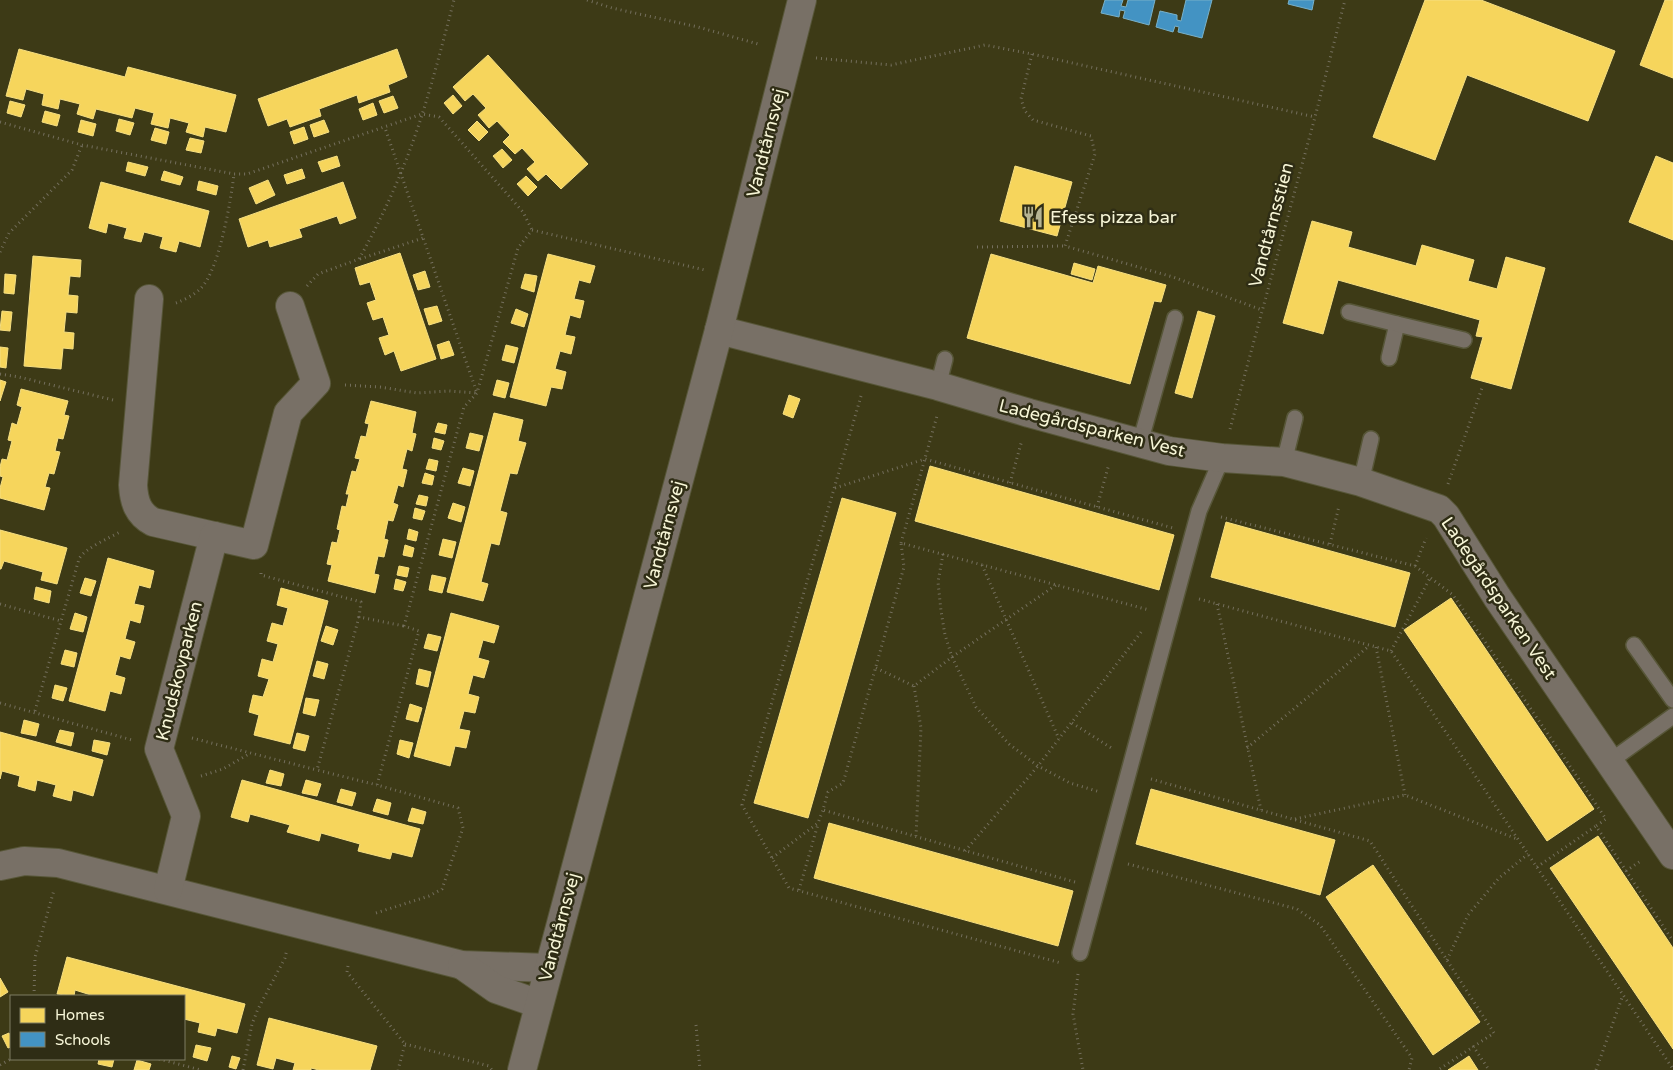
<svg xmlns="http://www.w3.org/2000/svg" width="1673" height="1070" font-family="'Varela Round',sans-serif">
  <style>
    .homes { fill: #f6d55c; stroke: #f6df81 }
    .schools { fill: #4393c3; stroke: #79b1c9 }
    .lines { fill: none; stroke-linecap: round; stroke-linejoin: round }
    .service-casing { stroke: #575638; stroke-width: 18 }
    .minor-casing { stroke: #575638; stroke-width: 30 }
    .path { stroke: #746f5d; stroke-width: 3; stroke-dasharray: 1 4; stroke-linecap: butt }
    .service { stroke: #787066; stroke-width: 15 }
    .minor { stroke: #787066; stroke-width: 28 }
    .labels { text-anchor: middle; stroke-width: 5; stroke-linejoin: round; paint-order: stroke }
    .street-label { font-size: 18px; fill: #f7f6d7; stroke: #2f2d15 }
    .poi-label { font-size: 18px; fill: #f7f6d7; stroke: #2f2d15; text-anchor: start }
  </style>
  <rect width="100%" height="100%" fill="#3d3a16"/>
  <!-- homes -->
  <g class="homes">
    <path d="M1425,0h56l134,51 -27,70 -121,-46 -32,85 -62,-23z"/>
    <path d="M1665,0h8v78l-33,-13z"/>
    <path d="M19,49l106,28 3,-10 108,28 -10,37 -21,-5 -2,10 -17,-5 3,-9 -19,-5 -2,10 -17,-4 3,-11 -19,-5 -3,10 -36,-9 -3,10 -16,-5 3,-10 -20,-5 -2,10 -16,-4 2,-11 -18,-5 -3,11 -17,-4z"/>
    <path d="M397,49l10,28 -19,8 2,7 -31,11 -2,-8 -38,14 2,7 -31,11 -3,-8 -19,7 -10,-27z"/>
    <path d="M488,55l100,109 -27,25 -15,-15 -8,7 -11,-12 8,-7 -13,-14 -7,6 -12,-12 7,-7 -13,-14 -8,7 -11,-13 8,-7 -13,-14 -8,7 -12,-14z"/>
    <path d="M453,95l9,11 -9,8 -9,-11z"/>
    <path d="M393,96l5,12 -14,5 -5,-12z"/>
    <path d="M10,101l15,4 -4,12 -14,-4z"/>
    <path d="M373,103l4,12 -14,5 -4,-11z"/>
    <path d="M45,111l15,4 -3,11 -15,-4z"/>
    <path d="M119,119l15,4 -4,12 -14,-4z"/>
    <path d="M81,120l15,4 -3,12 -15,-4z"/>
    <path d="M324,120l5,12 -15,5 -4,-12z"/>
    <path d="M477,121l11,11 -9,9 -11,-11z"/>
    <path d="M304,127l4,12 -14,5 -4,-12z"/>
    <path d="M155,128l14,4 -3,12 -15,-4z"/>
    <path d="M190,138l14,3 -3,12 -15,-3z"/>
    <path d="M502,149l10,11 -9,8 -10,-12z"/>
    <path d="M337,156l3,10 -18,6 -4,-10z"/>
    <path d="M1656,156l17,7v77l-44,-18z"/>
    <path d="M128,162l20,5 -3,9 -19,-5z"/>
    <path d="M1015,166l57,16 -15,54 -57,-15z"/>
    <path d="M302,169l3,9 -18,6 -3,-9z"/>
    <path d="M164,171l19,6 -3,8 -19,-5z"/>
    <path d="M526,176l11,11 -9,9 -11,-12z"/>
    <path d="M268,180l7,15 -19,9 -7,-16z"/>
    <path d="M199,181l19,5 -2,9 -19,-5z"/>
    <path d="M101,182l108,29 -9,36 -21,-6 -3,11 -16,-4 3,-11 -19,-5 -3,10 -17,-4 3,-10 -19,-5 -2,10 -17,-5z"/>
    <path d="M343,182l13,36 -16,6 -3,-8 -38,13 3,8 -32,10 -2,-7 -20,7 -9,-28z"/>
    <path d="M1312,221l40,11 -4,15 68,19 6,-21 52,15 -6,21 29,8 9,-32 39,11 -34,121 -40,-11 12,-41 -7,-1 4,-16 -142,-40 -15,54 -40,-11z"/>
    <path d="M400,253l36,106 -35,12 -7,-20 -9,4 -6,-17 10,-3 -6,-18 -10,3 -6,-17 9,-3 -6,-18 -10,3 -5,-17z"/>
    <path d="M548,254l47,12 -5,17 -11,-3 -5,19 10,2 -4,17 -10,-3 -5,20 10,2 -4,17 -11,-3 -5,18 11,3 -4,17 -11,-2 -5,19 -36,-9z"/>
    <path d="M991,254l102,29 5,-17 68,19 -5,17 -7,-1 -24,83 -163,-46z"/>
    <path d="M33,256l48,4 -1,17 -10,-1 -2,19 10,1 -1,17 -11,-1 -2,20 10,1 -1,16 -10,-1 -2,21 -37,-3z"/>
    <path d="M1074,263l21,6 -3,11 -21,-6z"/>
    <path d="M425,271l5,16 -12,3 -5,-15z"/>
    <path d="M5,274l11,1 -2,19 -10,-1z"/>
    <path d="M525,274l12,2 -3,16 -13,-4z"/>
    <path d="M437,306l5,15 -13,4 -5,-16z"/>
    <path d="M516,309l12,5 -4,13 -13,-4z"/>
    <path d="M2,311l10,1 -2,19 -10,-1z"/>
    <path d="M1198,311l17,5 -23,82 -17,-5z"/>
    <path d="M449,341l5,14 -13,4 -4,-14z"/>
    <path d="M506,345l12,3 -4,15 -12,-3z"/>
    <path d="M0,347l8,1 -2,20 -6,-1z"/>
    <path d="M0,380l6,2 -6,19z"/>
    <path d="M497,380l12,3 -4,15 -12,-3z"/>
    <path d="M21,389l47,12 -4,14 5,1 -6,23 -5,-1 -3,13 5,1 -6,22 -5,-1 -4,14 5,1 -6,22 -44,-12v-10l3,-11 -3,-1v-9l2,-8 5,1 5,-19 -4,-1 4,-17 5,2 5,-18 -5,-2z"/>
    <path d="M789,395l11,4 -7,19 -10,-4z"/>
    <path d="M371,401l45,11 -4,21 4,1 -4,17 -5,-2 -5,20 5,1 -4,17 -5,-2 -5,18 5,2 -5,16 -5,-1 -4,19 4,1 -4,17 -6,-1 -4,18 5,1 -4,18 -47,-12 4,-16 -5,-1 5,-22 5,1 3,-13 -3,-1 5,-23 4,1 3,-13h-3l6,-23 4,1 4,-13 -5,-1 6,-22 5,1 3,-13 -4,-1z"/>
    <path d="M494,413l29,7 -5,21 8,2 -9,31 -7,-1 -10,38 7,2 -8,32 -8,-2 -10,39 7,2 -5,17 -36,-9z"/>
    <path d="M438,423l9,2 -2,9 -10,-2z"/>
    <path d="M470,433l13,3 -4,15 -13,-3z"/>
    <path d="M434,438l10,3 -3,9 -9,-2z"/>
    <path d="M429,459l9,2 -2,10 -10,-2z"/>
    <path d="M930,466l244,69 -15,55 -244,-69z"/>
    <path d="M463,468l11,3 -4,15 -12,-3z"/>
    <path d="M425,473l9,3 -2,9 -10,-2z"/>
    <path d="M419,495l9,2 -2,9 -10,-2z"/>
    <path d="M842,498l54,15 -88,305 -54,-15z"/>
    <path d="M453,503l12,4 -4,15 -13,-4z"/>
    <path d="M415,508l10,3 -3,9 -9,-2z"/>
    <path d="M1226,522l184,51 -15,54 -184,-50z"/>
    <path d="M409,529l9,3 -2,9 -9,-2z"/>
    <path d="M0,530l67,18 -10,36 -16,-4 2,-8 -39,-11 -3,8h-1z"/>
    <path d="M443,539l13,3 -4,16 -13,-3z"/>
    <path d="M405,545l9,3 -2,9 -9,-2z"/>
    <path d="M108,558l46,13 -4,17 -11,-3 -5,19 10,2 -4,17 -10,-3 -5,19 10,3 -5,17 -10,-3 -5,19 10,3 -4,16 -11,-3 -5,20 -36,-10z"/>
    <path d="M399,566l10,2 -2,9 -10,-2z"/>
    <path d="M432,575l14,3 -4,15 -13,-3z"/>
    <path d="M85,578l11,3 -5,15 -11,-3z"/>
    <path d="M396,579l10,3 -3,9 -9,-2z"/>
    <path d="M36,587l15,4 -2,12 -15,-4z"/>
    <path d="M281,588l47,13 -38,143 -36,-9 5,-20 -10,-3 4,-17 10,2 6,-18 -11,-3 4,-17 11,3 5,-18 -11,-3 5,-18 11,3 5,-18 -11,-3z"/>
    <path d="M1451,598l143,211 -47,32 -143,-211z"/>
    <path d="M75,613l12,4 -4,15 -13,-3z"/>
    <path d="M451,613l48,13 -5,17 -11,-3 -5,18 11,3 -5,17 -11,-3 -5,19 11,3 -4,16 -11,-2 -5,18 11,2 -4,17 -11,-2 -5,20 -36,-10z"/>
    <path d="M326,626l12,4 -5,15 -12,-4z"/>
    <path d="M428,634l13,3 -4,14 -13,-3z"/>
    <path d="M65,650l12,3 -3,14 -13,-3z"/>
    <path d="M317,661l11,3 -4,15 -11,-3z"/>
    <path d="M419,669l12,3 -3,15 -12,-3z"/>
    <path d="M55,685l12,3 -4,13 -11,-3z"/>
    <path d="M306,698l13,2 -4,16 -12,-3z"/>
    <path d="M410,704l12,4 -4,14 -12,-3z"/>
    <path d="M24,720l15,4 -3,12 -15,-3z"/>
    <path d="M60,730l14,3 -3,13 -15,-4z"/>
    <path d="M0,732l103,28 -10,36 -20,-6 -2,11 -18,-5 3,-11 -19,-5 -2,11 -17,-5 2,-10 -18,-5 -2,8z"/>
    <path d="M297,733l12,3 -4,15 -12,-3z"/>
    <path d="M94,740l16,3 -3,12 -15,-4z"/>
    <path d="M400,740l13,3 -4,15 -12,-4z"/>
    <path d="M270,770l14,4 -3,12 -15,-3z"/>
    <path d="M242,780l178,49 -8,28 -20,-5 -2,7 -32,-8 2,-7 -39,-11 -2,8 -32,-9 3,-7 -40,-11 -2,8 -17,-5z"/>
    <path d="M306,780l15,4 -4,12 -15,-3z"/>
    <path d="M341,789l15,4 -4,13 -15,-4z"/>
    <path d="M1151,789l184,51 -15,55 -184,-51z"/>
    <path d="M377,799l14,4 -3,12 -15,-4z"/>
    <path d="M412,808l14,4 -3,12 -15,-3z"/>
    <path d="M829,823l244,68 -15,55 -244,-68z"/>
    <path d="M1598,836l75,112v101l-123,-181z"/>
    <path d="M1373,865l107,157 -47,33 -107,-158z"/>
    <path d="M67,957l178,47 -8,29 -20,-5 -2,8 -17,-4 2,-9 -16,-4v-23h-90l-19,-6 -1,6 -17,-2z"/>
    <path d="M0,978l8,14 -8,5z"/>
    <path d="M269,1018l108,28 -7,24h-51l-8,-2v2h-18l2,-7 -19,-5 -3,11 -16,-4z"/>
    <path d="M9,1033l2,4v10l-3,1 -6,-12z"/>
    <path d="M196,1045l15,3 -4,13 -14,-4z"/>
    <path d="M232,1056l8,2 -4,11 -7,-2z"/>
    <path d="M1469,1056l9,14h-30z"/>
    <path d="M99,1059h15l-2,8 -14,-3z"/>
    <path d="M137,1060l14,4 -2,6h-15z"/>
  </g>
  <!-- schools -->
  <g class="schools">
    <path d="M1105,0h18l-2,6 5,1 2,-7h27l-6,25 -26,-7 2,-7 -5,-1 -1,7 -18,-4z"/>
    <path d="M1186,0h26l-10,38 -24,-6 1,-5 -4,-1 -2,6 -17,-5 4,-16 17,4v5l4,1z"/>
    <path d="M1289,0h25l-2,10 -24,-6z"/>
  </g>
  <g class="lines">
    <!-- service casing -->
    <g class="service-casing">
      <g id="service">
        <path d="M1349,312l48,12 -8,34"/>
        <path d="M1397,324l67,16"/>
        <path d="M938,386l7,-27"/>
        <path d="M1140,443l35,-125"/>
        <path d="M1284,462l11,-44"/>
        <path d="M1361,482l10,-43"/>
        <path d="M1634,645l39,55"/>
        <path d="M1609,762l64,-46"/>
        <path d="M1080,953l119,-442 23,-53"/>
      </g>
    </g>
    <!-- minor casing -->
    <g class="minor-casing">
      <g id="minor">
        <path d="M149,299l-16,186c1,17 5,29 20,37l61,14"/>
        <path d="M719,330l219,56 91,27 140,38 53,7 62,4 77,20 78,27 7,7 51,81 176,258"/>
        <path d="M0,866l24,-5 34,2 404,102 86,3"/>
        <path d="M168,890l18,-74 -27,-67 55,-213 40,9 34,-132 28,-30 -26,-77"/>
        <path d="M462,965l34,24 43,15"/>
        <path d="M522,1070l197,-740 83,-330"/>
      </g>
    </g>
    <!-- path -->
    <g class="path">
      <path d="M587,0l25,8 86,19 60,17"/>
      <path d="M1032,54l-11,45 4,12 8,9 58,16 4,18 -30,92 108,31 89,33"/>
      <path d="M816,58l75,7 94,-20 47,9 283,63"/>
      <path d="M0,122l82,23 152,29h13l175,-60 17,3 84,95 9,18"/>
      <path d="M532,230l173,40"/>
      <path d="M977,247l88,-1"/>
      <path d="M0,252l9,-19 63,-63 10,-25"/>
      <path d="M360,259l63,-21"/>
      <path d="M307,286l11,-12 41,-15c26,-46 47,-94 63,-144 12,-38 22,-77 32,-115"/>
      <path d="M176,303c8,-3 18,-8 24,-14 19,-17 31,-89 34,-115"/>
      <path d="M0,374l19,3 94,23"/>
      <path d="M345,385l35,2 37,6 32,-2 28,2 -92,-265"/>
      <path d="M861,396l-119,409 47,83 272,75"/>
      <path d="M1230,429l85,-312 30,-117"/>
      <path d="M1010,483l12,-43"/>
      <path d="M1448,484l34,-96"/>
      <path d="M835,488l90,-29 248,69"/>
      <path d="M1097,507l12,-43"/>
      <path d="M1221,517l194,49 38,29 153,224 -10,7 77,115"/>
      <path d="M901,543l36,-127"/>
      <path d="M1330,544l9,-38"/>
      <path d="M943,554l-5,28 3,29 4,24 7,22 24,50 33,37 29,22 32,17 30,9"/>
      <path d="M982,565l77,174"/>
      <path d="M1415,566l11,-28"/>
      <path d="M261,573v2l100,27 -2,15 45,9"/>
      <path d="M1199,599l192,52 282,418"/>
      <path d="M0,604l61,17"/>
      <path d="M1217,604l44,206"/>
      <path d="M359,617l-42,153 60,15"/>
      <path d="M1376,647l29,148"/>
      <path d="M1391,651l39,-73"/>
      <path d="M876,668l38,18 38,-29 104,-72"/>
      <path d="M914,686l7,42 -5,108"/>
      <path d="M0,703l132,37"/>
      <path d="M35,711l44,-152c6,-11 30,-21 41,-27"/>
      <path d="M1072,723l41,26"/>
      <path d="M192,738l125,32"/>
      <path d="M1247,748l122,-102"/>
      <path d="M201,776l22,-7 26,-15"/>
      <path d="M1151,779l219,62 124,192 -56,37"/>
      <path d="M1295,819l110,-24 112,44"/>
      <path d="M965,851l73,-85 104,-135"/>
      <path d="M772,858l46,-35 5,-13"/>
      <path d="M1128,864l169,45 23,16 92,133 -3,12"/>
      <path d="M1537,867l59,-41"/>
      <path d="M1626,871l16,-11"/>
      <path d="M1075,882l-252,-72 5,-18 15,-9 61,-216 -3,-24 248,67"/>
      <path d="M799,890l19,-66"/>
      <path d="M376,913l53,-17 13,-7 21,-61 -5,-20 -81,-23 42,-154 -15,-5 60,-219 13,-14 41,-145 14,-18"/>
      <path d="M1447,960l21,-45 31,-37 29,-24"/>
      <path d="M348,966l-1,6 58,72 -7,26"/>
      <path d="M1078,974l-5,40 10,56"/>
      <path d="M34,996l1,-39 19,-67"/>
      <path d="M696,1025l4,45"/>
      <path d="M405,1044l84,22 3,4"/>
      <path d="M1473,1046l16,24"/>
      <path d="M159,1059l42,11"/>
      <path d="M0,1065l11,-6"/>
      <path d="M243,1070l9,-46 6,-15 27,-51 2,-9"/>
      <path d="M1596,1070l27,-75"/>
    </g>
    <!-- service -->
    <use href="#service" class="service"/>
    <!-- minor -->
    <use href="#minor" class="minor"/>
  </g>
  <!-- icons -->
  <defs>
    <g id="restaurant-bare" transform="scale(1.725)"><path d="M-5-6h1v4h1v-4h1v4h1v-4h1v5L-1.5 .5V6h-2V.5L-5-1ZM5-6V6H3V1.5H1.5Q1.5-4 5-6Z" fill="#b6b493" stroke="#2f2d15" stroke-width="2.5" paint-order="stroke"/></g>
  </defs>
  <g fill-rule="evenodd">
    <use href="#restaurant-bare" x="1033" y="217"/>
  </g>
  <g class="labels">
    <!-- street labels -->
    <g class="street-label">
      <text transform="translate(766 143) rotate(-76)" y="6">Vandtårnsvej</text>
      <text transform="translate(1271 225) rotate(-75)" y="6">Vandtårnsstien</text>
      <text transform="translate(1092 428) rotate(14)" y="6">Ladegårdsparken Vest</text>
      <text transform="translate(664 535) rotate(-75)" y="6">Vandtårnsvej</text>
      <text transform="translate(1499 598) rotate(56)" y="6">Ladegårdsparken Vest</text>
      <text transform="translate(179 671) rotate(-76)" y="6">Knudskovparken</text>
      <text transform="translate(559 927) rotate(-75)" y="6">Vandtårnsvej</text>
    </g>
    <!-- poi labels -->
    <g class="poi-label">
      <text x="1050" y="223">Efess pizza bar</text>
    </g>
  </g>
  <!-- legend -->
  <rect x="10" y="995" width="175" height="65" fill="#2f2d15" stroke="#7f7d63"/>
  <rect x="20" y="1008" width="25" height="15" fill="#f6d55c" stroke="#7f7d63"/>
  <text x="55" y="1020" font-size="15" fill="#f7f6d7">Homes</text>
  <rect x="20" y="1032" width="25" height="15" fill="#4393c3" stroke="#7f7d63"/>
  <text x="55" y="1045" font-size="15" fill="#f7f6d7">Schools</text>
</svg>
